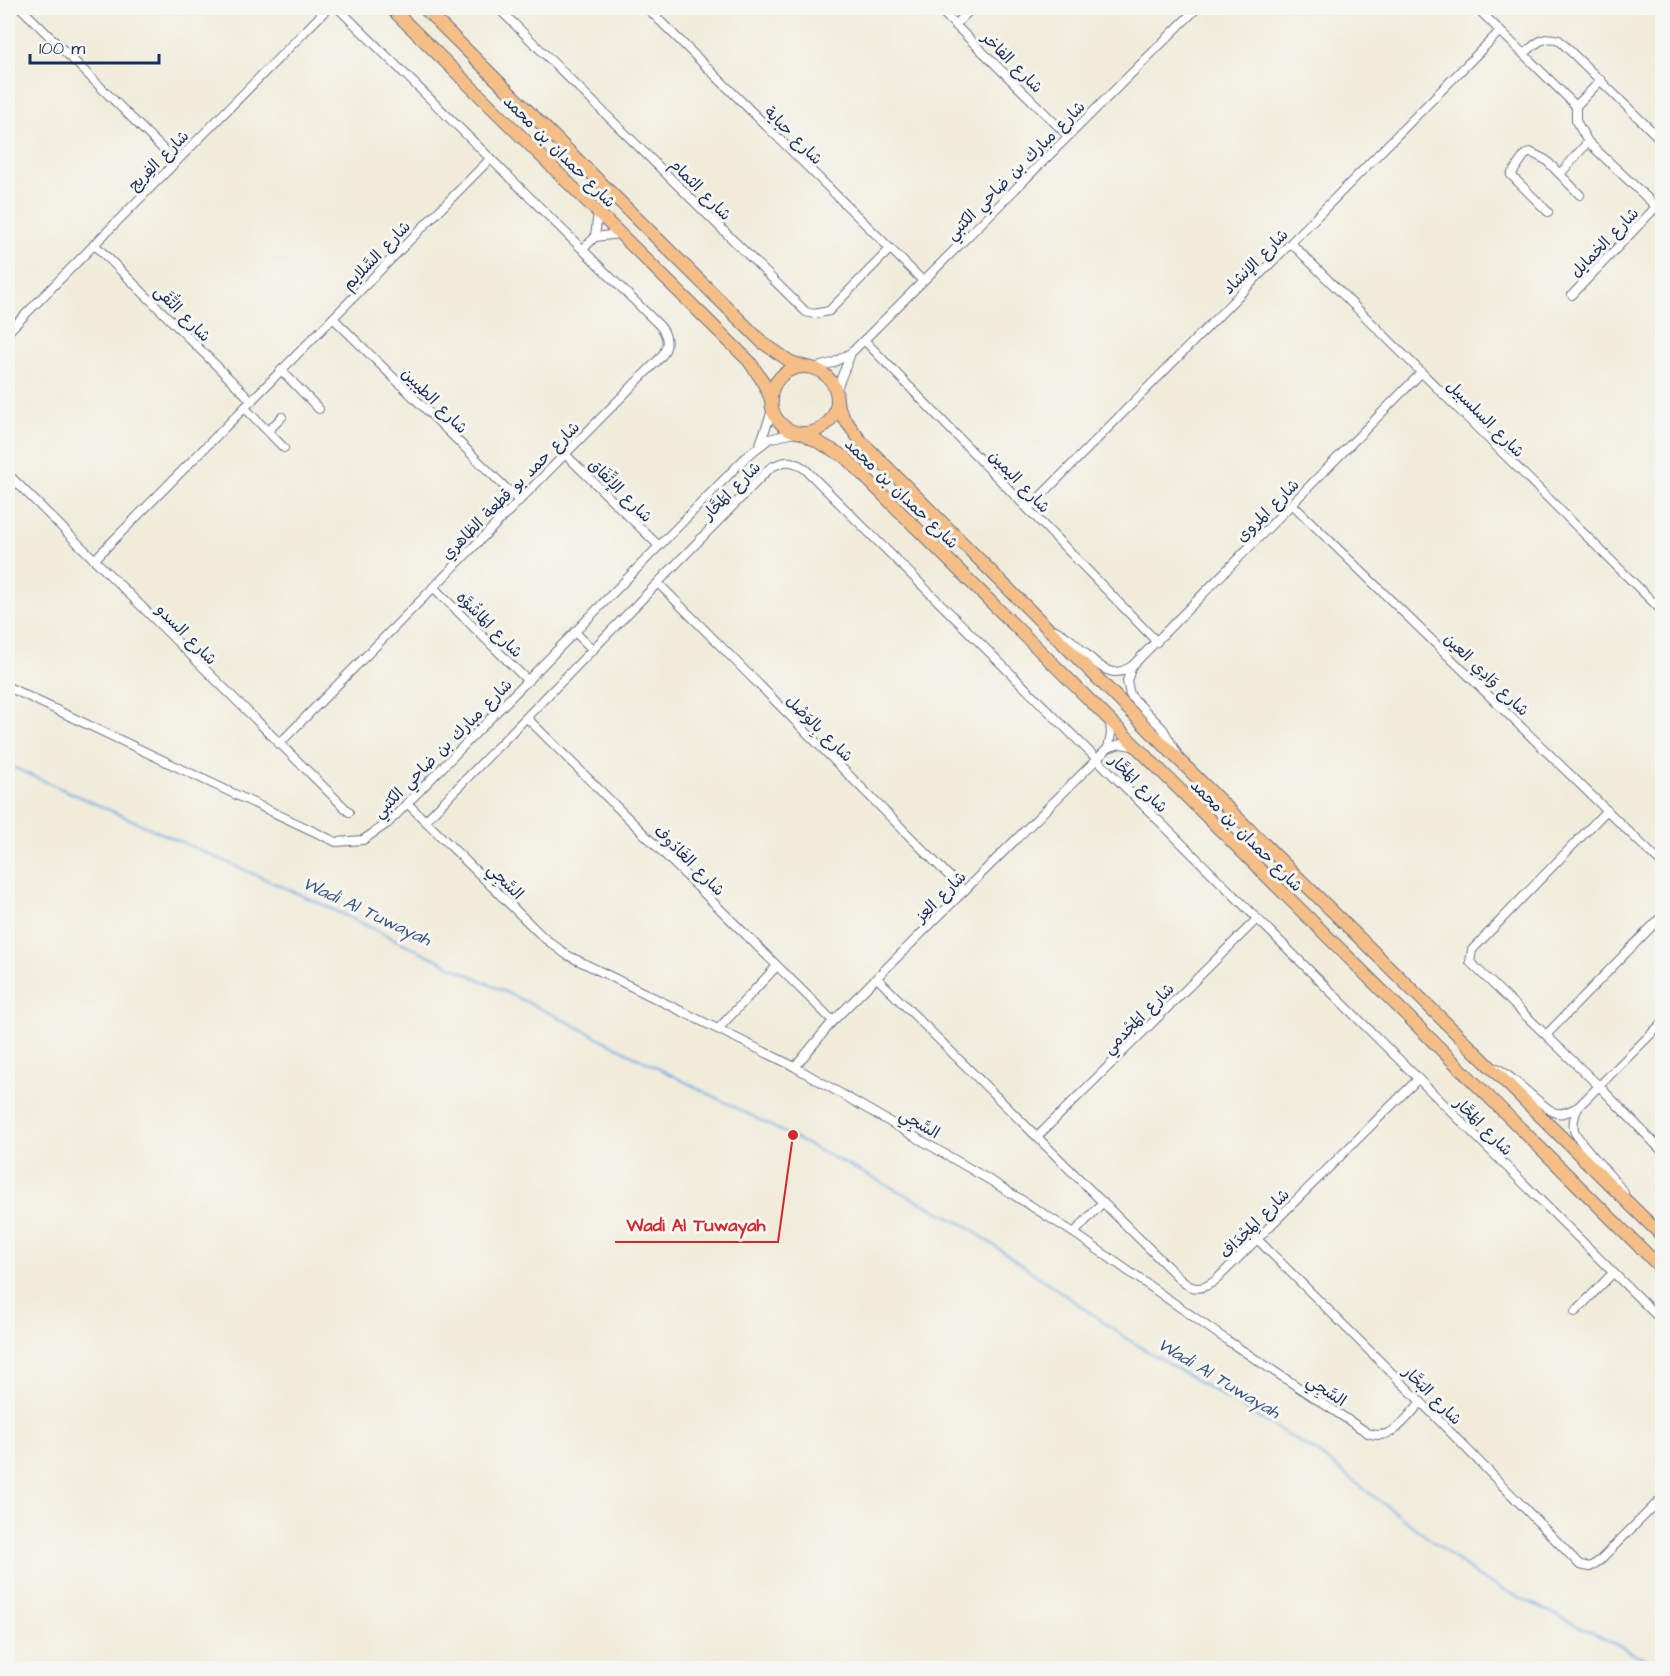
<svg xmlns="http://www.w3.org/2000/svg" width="1670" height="1676" font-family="'Architects Daughter','Playpen Sans Arabic',sans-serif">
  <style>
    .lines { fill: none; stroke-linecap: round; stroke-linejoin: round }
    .stream { stroke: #77afe6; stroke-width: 2 }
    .minor-casing { stroke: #667189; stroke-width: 10 }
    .primary-casing { stroke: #667189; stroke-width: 14 }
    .minor { stroke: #fff; stroke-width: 8 }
    .primary { stroke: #f5be86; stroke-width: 12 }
    .labels { text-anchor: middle; stroke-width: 6; stroke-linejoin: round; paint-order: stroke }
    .street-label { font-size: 16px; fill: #1b2f5e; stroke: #f6f6f2 }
    .water-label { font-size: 18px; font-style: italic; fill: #375587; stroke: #f6f6f2 }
    .leader { fill: none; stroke: #d62828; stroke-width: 2 }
    .callout-dot { fill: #d62828; stroke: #f6f6f2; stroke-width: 2 }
    .callout-label { font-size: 18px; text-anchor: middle; font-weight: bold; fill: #d62828; stroke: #f6f6f2; stroke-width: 6; stroke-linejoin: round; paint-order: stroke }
  </style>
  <rect width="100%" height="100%" fill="#f6f6f2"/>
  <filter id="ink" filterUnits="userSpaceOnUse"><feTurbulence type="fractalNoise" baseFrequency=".0167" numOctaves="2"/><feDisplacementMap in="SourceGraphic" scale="12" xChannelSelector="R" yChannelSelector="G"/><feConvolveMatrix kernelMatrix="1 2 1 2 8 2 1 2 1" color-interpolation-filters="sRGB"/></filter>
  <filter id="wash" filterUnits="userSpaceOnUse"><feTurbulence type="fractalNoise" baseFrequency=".008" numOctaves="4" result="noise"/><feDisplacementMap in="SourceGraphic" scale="24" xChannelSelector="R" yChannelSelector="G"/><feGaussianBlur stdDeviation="1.35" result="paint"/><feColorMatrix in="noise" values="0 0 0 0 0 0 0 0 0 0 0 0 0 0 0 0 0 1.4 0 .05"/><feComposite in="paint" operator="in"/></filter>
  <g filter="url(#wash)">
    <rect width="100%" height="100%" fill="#f1ecda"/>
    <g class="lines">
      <!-- stream -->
      <path class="stream" d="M8,765l311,138 245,117 401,205 167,117 183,109 165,127 182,89"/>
    </g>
  </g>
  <g filter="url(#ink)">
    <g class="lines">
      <!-- minor casing -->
      <g class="minor-casing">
        <g id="minor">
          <path d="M21,8l155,154"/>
          <path d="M498,8l308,304 8,2 15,-3 61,-62"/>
          <path d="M647,8l276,273"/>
          <path d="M938,8l130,128"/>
          <path d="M1477,8l99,98"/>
          <path d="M955,25l17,-17"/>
          <path d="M1524,54c11,-10 19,-19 35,-14l103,101"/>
          <path d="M1576,106v15l12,21 74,70"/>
          <path d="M1576,106l25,-26"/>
          <path d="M1560,174l28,-32"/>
          <path d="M1548,212l-37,-37 13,-19 6,-4 16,8 34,35"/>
          <path d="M595,237l3,-25"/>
          <path d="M94,244l158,157"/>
          <path d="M1292,244l370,367"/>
          <path d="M583,249l12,-12 24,-3"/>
          <path d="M1572,295l84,-88"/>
          <path d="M333,318l186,183"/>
          <path d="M8,332l320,-324"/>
          <path d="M864,340l293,302"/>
          <path d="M813,368l20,-5 19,-11 345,-344"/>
          <path d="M281,370l38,39"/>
          <path d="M836,391l14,-35"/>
          <path d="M245,408l39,40"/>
          <path d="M268,431l14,-14"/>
          <path d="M760,444l13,-36"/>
          <path d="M565,454l94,92"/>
          <path d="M8,474l341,338"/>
          <path d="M1292,504l370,360"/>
          <path d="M1028,509l472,-478"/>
          <path d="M94,560l397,-402"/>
          <path d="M658,583l306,308"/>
          <path d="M433,587l95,94"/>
          <path d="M1050,628c25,8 42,38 60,43 8,3 15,-1 22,-5l289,-293"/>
          <path d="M575,632l18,18"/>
          <path d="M1132,666l-5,15 3,14 33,34 15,26"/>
          <path d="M8,687l328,155 27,-2 25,-17 358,-366 23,-18 29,-7"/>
          <path d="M527,718l306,303"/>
          <path d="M279,744l381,-386c9,-11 9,-21 0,-32l-322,-318"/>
          <path d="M1108,748l3,-14 -1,-13"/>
          <path d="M407,803l136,134 24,18 228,112 198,115 81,51 154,108 140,92c25,9 38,-15 53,-31"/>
          <path d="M1607,810l-135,140 -2,12 130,125 62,64"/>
          <path d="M426,820l344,-352c14,-8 22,-9 35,1l857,852"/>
          <path d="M877,978l305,303c12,11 23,8 35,-2l201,-200"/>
          <path d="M718,1029l59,-63"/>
          <path d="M1546,1035l116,-119"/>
          <path d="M795,1067l38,-46 275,-273 12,-4 13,2"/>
          <path d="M1497,1068c15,8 50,43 59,45 8,2 15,-3 22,-6l84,-84"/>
          <path d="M1578,1107c-3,7 -6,15 -4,23 2,10 40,48 50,63"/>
          <path d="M1038,1136l219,-217"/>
          <path d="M1074,1233l29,-31"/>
          <path d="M1257,1239l164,163 159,163 10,2 9,-6 63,-63"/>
          <path d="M1575,1312l38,-39"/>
        </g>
      </g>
      <!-- primary casing -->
      <g class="primary-casing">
        <g id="primary">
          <path d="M391,8l358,353 13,19 10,21"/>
          <path d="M424,8l339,335 28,19 15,5"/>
          <circle cx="804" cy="400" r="33"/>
          <path d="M837,403l6,14 17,23 321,322 481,474"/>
          <path d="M802,433l43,24 817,812"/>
        </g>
      </g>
      <!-- minor -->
      <use href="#minor" class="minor"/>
      <!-- primary -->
      <use href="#primary" class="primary"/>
    </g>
  </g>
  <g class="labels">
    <!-- street labels -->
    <g class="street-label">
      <text transform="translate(1013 62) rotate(45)" y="6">شارع الفاخر</text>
      <text transform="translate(794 135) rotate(45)" y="6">شارع حباية</text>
      <text transform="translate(560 151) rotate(45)" y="6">شارع حمدان بن محمد</text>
      <text transform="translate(158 160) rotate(-45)" y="6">شارع الفِريج</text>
      <text transform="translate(1015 170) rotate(-45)" y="6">شارع مبارك بن ضاحي الكتبي</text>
      <text transform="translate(701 189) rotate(45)" y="6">شارع الثمام</text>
      <text transform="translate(1604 242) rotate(-46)" y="6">شارع الخمايل</text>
      <text transform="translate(376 255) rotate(-46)" y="6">شارع السَّلايم</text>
      <text transform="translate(1255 261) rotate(-45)" y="6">شارع الإنشاد</text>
      <text transform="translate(183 313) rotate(45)" y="6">شارع التُّقَى</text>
      <text transform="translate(435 400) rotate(45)" y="6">شارع الطيبين</text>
      <text transform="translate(1486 418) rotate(45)" y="6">شارع السلسبيل</text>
      <text transform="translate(1020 481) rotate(46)" y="6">شارع اليمين</text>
      <text transform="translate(510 490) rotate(-45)" y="6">شارع حمد بو قطعة الظاهري</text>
      <text transform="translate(621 490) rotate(45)" y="6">شارع الإتِّفَاق</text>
      <text transform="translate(731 490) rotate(-45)" y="6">شارع المَحَّار</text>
      <text transform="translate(902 493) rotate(44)" y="6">شارع حمدان بن محمد</text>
      <text transform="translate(1267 510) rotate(-45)" y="6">شارع المروى</text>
      <text transform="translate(490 624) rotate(45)" y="6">شارع المَاشُوَّه</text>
      <text transform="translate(187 634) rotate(45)" y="6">شارع السدو</text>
      <text transform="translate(1487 674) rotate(44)" y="6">شارع وَادِي العين</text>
      <text transform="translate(820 728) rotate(45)" y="6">شارع بِالوَصْل</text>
      <text transform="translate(442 748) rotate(-45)" y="6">شارع مبارك بن ضاحي الكتبي</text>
      <text transform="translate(1139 783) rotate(45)" y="6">شارع المَحَّار</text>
      <text transform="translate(1247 835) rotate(45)" y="6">شارع حمدان بن محمد</text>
      <text transform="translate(690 860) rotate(45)" y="6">شارع الغَادُوف</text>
      <text transform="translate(506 881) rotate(45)" y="6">السَّجِي</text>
      <text transform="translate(940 896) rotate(-45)" y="6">شارع العِز</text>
      <text transform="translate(1138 1018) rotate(-45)" y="6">شارع المَجْدمي</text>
      <text transform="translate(920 1123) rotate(30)" y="6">السَّجِي</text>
      <text transform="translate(1484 1126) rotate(45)" y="6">شارع المَحَّار</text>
      <text transform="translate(1254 1223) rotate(-45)" y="6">شارع المِجْدَاف</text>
      <text transform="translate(1327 1390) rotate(33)" y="6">السَّجِي</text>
      <text transform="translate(1433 1395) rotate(45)" y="6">شارع البَحَّار</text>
    </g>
    <!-- water labels -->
    <g class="water-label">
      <text transform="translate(367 911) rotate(25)" y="6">Wadi Al Tuwayah</text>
      <text transform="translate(1219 1378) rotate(31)" y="6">Wadi Al Tuwayah</text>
    </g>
  </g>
  <!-- callouts -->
  <path class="leader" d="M793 1135L778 1242H615"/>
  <circle class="callout-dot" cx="793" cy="1135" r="6"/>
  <g class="callout-label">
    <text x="696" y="1231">Wadi Al Tuwayah</text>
  </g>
  <!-- margin -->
  <rect width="1670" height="1676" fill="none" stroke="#f6f6f2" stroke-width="30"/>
  <!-- scale -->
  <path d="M30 54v9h129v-9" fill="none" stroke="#1b2f5e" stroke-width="3"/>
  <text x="39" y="54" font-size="18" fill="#1b2f5e" stroke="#f6f6f2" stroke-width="4.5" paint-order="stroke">100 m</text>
</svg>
